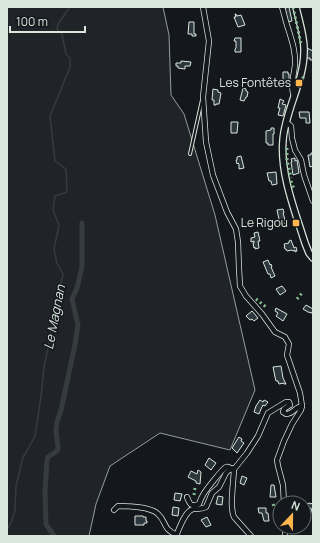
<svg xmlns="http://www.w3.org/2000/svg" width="320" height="543" font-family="Manrope,sans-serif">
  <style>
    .green { fill: #202428; stroke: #939e99 }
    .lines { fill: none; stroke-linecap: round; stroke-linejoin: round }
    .stream { stroke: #363b3e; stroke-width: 1.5 }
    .canal { stroke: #363b3e; stroke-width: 5 }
    .building { fill: #2c363c; stroke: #d8e6dc }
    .service-casing { stroke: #d8e6dc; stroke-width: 4 }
    .minor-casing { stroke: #d8e6dc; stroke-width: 6 }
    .tertiary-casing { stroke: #d8e6dc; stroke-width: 8 }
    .service { stroke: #14181c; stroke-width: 2 }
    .minor { stroke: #14181c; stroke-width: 4.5 }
    .tertiary { stroke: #14181c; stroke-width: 5.5 }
    .hedge { stroke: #8ac095; stroke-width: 3; stroke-dasharray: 2 3; stroke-linecap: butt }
    .poi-dot { fill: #ffb74d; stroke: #14181c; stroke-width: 1.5 }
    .labels { text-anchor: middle; stroke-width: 3; stroke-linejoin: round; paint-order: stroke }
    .poi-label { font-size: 12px; fill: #d8e6dc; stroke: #14181c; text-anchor: end }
    .water-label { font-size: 13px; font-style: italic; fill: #d8e6dc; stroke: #14181c }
  </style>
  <rect width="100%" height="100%" fill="#14181c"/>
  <!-- green -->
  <path class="green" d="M7,7h156l6,28 2,60 13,19 31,101 40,175 -25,60 -70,-17 -50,33 -14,38 -7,32h-82z"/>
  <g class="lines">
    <!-- stream -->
    <path class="stream" d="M7,529l4,-6 4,-13 1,-24 7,-29 5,-8 7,-13 6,-39 3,-30 11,-52 8,-41 -6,-11 -3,-14 5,-24 -6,-15 2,-14 12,-4 -1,-23 -11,-8 -5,-45 20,-49v-9l-4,-4 -4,-20 -5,-5 1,-5 12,-17"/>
    <!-- canal -->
    <path class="canal" d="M54,536l-8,-12 -1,-31 2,-33 1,-3 9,-6 1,-3 -2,-17 1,-9 4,-12 14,-65 3,-20 -6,-26 5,-11 5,-21v-44"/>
  </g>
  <!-- building -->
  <g class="building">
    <path d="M289,7l3,14 -4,1 -3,-14z"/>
    <path d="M235,14h1l1,2 4,-1 4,10 -7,2 -4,-10h2z"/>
    <path d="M189,22h5v12h2v2h-4v-2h-4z"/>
    <path d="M235,38h6v14h-6v-3l1,-1v-7h-2z"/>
    <path d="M307,48l6,3v9h-3v-2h-4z"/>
    <path d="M181,61l10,1 -1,4h-5v3l-7,-1v-2h-2v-3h5z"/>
    <path d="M283,72h5v2h1v9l-6,-1z"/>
    <path d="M243,88l3,1v2l2,1 -1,5h-1l-2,4 -4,-1z"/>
    <path d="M213,89l5,1v2l3,1 -2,11h-3v1h-2v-5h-2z"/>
    <path d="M280,99l4,2 -2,3 4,1 -3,11 -5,-1 2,-7h-2z"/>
    <path d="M299,112h10l1,11h-4v-5h-6z"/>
    <path d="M231,122h7l-1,11h-6z"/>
    <path d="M271,128h3v6h-1v11h-5v-2h-2v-12l5,-1z"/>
    <path d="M311,153h2v13l-3,1 -2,-12h3z"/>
    <path d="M241,156l3,12 -5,1v-5l-1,-1 -1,1 -1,-4h1v-3z"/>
    <path d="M295,158v3l2,-1 2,13 -6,2 -2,-13h1l-1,-3z"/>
    <path d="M276,172l1,12 -5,1 -1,-4h-2l-2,-8z"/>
    <path d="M283,209l1,4h-1l3,10 -6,1 -3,-14z"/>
    <path d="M258,232l2,9h-2l1,7 -4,1v-2l-1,1 -1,-5h1v-2l-3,1v-4l4,-1 -1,-4z"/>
    <path d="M291,240l3,8 2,-1 1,4 -2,1v-2l-2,1 -1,-1 -5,1 -1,-2h-1l-1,-2h1l-1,-3 5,-1v-2z"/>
    <path d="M268,260l2,5 1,-1 1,3h-1l4,9 -4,2 -1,-4h-2l-5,-12z"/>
    <path d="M282,286l4,5 -6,4 -4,-6z"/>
    <path d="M306,305l7,4 -1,4 -4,-1 -5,-3z"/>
    <path d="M276,308l11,6 -4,7 -7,-5 2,-3 -3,-2z"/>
    <path d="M252,311l6,7 -4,3 -2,-2 -2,1 -4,-4z"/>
    <path d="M281,366l2,12 3,6h-2v-1l-5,1 -1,-3h-2l-1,-4 -2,-10z"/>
    <path d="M260,400l3,2 1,-2 4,2 -3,4 -2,-1 -2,4 -2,5 -5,-2 2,-6z"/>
    <path d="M239,437l3,2 -1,2 3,2 -7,10 -5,-5z"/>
    <path d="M209,458l7,5 -5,7 -6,-5z"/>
    <path d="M198,470l3,2 -1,12 -4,-1v-2l-8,-4 3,-6 6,3z"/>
    <path d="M242,476l5,2 -3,7 -4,-2z"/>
    <path d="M271,485h3l2,12h-6z"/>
    <path d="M175,493l7,1 -2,7 -6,-1z"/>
    <path d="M218,496l5,1 -1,8 -6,-1z"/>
    <path d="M310,503v1l3,-1v13l-2,-8 -5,1 -1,-5z"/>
    <path d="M173,507l6,1 -1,8 -6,-1z"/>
    <path d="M258,508h8v5h2l1,8h-5l-2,-8h-3z"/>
    <path d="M135,516h8v1h3v4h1v2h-3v2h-9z"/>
    <path d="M207,517l4,8 -5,2 -5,-7z"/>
  </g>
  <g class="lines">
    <!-- service casing -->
    <g class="service-casing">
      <path id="service" d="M190,154l12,-54"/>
    </g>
    <!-- minor casing -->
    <g class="minor-casing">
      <g id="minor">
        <path d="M203,7l6,34 -6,56 3,45 7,33 14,37 9,17 2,13 1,26 1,18 6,10 16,18 13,18 10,5 4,7 -2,11 13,38 2,13 -1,4 -9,14 -8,17 -7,19 1,6 5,19 1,18"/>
        <path d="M282,7c2,6 3,12 5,18 4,13 9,26 8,40 -1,9 -5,22 -1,31"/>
        <path d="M286,122l5,4 1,12 3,12 6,10 3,15 9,26"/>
        <path d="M234,468c0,12 -5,39 0,49l17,19"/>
        <path d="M187,497c3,7 3,10 12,7 1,-3 2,-6 4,-9 2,-4 20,-27 23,-28 3,-1 4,1 6,2"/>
        <path d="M114,510l4,-4c10,0 33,1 40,8 9,8 4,15 19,21"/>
        <path d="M285,527v9"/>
        <path d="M176,536c3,-7 9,-25 17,-27 5,-1 8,1 13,-2l6,-14 7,-6 7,-14 3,-3 6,-2 12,-15 11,-17 10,-23 18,-11h3l1,3 -6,4 -1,3 3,2c7,0 9,-7 16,-8"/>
      </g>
    </g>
    <!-- tertiary casing -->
    <g class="tertiary-casing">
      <path id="tertiary" d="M296,7c3,14 9,31 8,45 0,29 -19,59 -21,88 -3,34 12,71 22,103l4,10 4,5"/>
    </g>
    <!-- service -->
    <use href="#service" class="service"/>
    <!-- minor -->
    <use href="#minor" class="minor"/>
    <!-- tertiary -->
    <use href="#tertiary" class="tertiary"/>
    <!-- hedge -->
    <g class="hedge">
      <path d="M293,7l8,37"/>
      <path d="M299,88l5,-13"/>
      <path d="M287,148v12l4,18"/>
      <path d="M291,181l3,8h1"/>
      <path d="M256,299l10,8"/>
      <path d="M297,299l5,-6"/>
      <path d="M194,495l1,-7"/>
      <path d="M273,504l5,11"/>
    </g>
  </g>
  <!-- markers -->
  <g class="poi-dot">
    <rect x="295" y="79" width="8" height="8" rx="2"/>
    <rect x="292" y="219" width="8" height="8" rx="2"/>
  </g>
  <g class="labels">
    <!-- poi labels -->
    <g class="poi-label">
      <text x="291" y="87">Les Fontêtes</text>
      <text x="288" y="227">Le Rigou</text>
    </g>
    <!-- water labels -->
    <g class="water-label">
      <text transform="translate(54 317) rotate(-79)" y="5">Le Magnan</text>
    </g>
  </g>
  <!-- border -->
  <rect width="320" height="543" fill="none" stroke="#d8e6dc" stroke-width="16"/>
  <!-- north arrow -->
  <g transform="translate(292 515) rotate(22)"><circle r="19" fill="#14181c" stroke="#626a69"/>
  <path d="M0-3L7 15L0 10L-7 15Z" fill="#ffb74d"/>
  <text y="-6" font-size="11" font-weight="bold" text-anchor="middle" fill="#d8e6dc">N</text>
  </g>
  <!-- scale -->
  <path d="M10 26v6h75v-6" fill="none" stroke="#d8e6dc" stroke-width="2"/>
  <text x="16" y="26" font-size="12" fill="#d8e6dc" stroke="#14181c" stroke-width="3" paint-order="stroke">100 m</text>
</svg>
